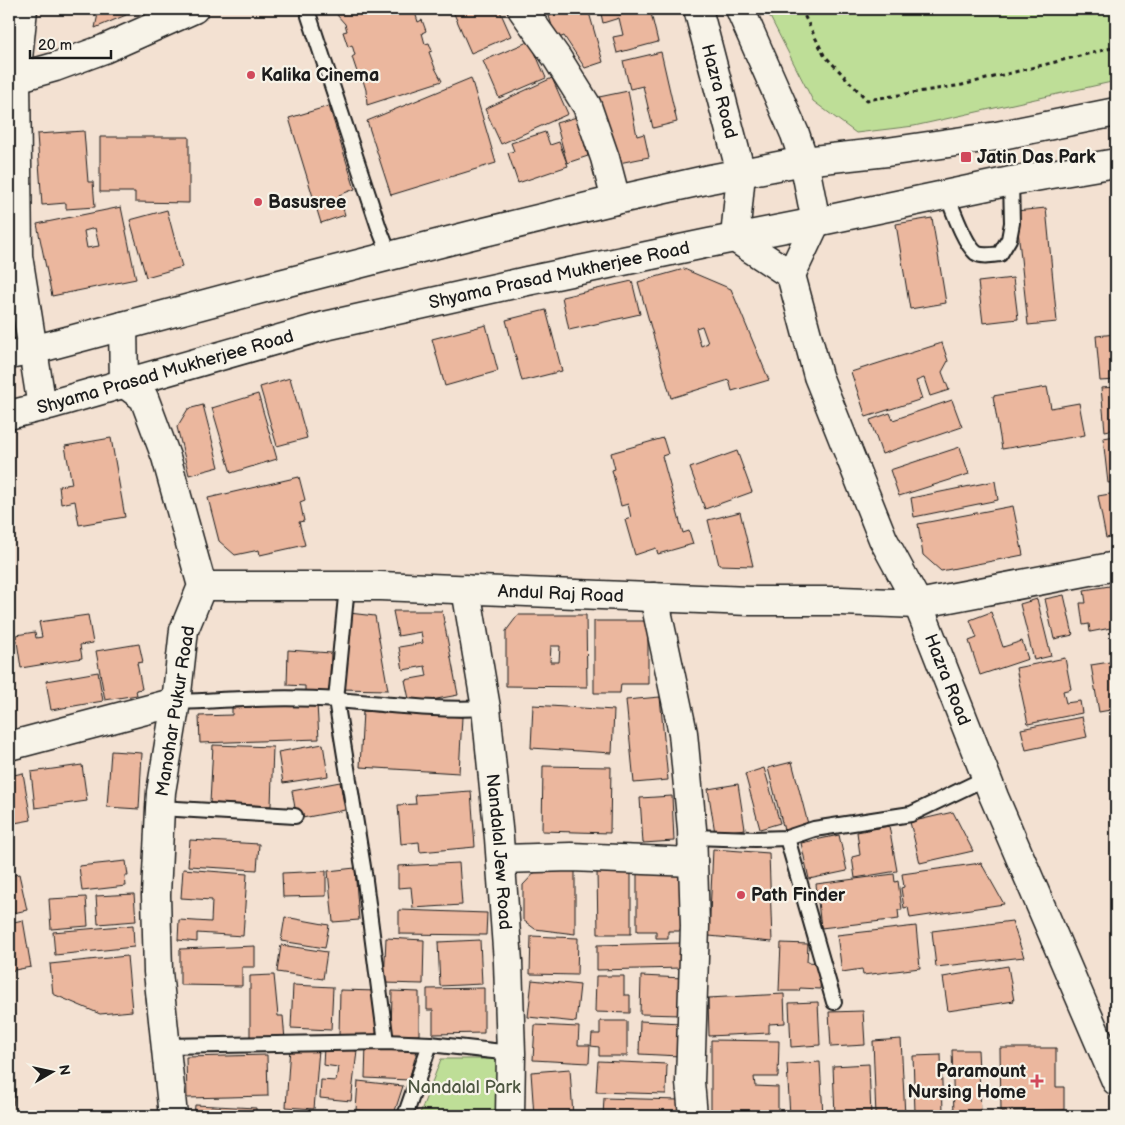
<svg xmlns="http://www.w3.org/2000/svg" width="1125" height="1125" font-family="'Balsamiq Sans',sans-serif">
  <style>
    .green { fill: #bede97; stroke: #6d7d5a }
    .building { fill: #ebb79e; stroke: #1c1c1c; fill-rule: evenodd }
    .lines { fill: none; stroke-linecap: round; stroke-linejoin: round }
    .service-casing { stroke: #1c1c1c; stroke-width: 18 }
    .minor-casing { stroke: #1c1c1c; stroke-width: 31 }
    .secondary-casing { stroke: #1c1c1c; stroke-width: 31 }
    .primary-casing { stroke: #1c1c1c; stroke-width: 31 }
    .path { stroke: #1c1c1c; stroke-width: 3; stroke-dasharray: 4 4; stroke-linecap: butt }
    .service { stroke: #f7f3e8; stroke-width: 14 }
    .minor { stroke: #f7f3e8; stroke-width: 28 }
    .secondary { stroke: #f7f3e8; stroke-width: 28 }
    .primary { stroke: #f7f3e8; stroke-width: 28 }
    .poi-dot { fill: #d1495b; stroke: #f7f3e8; stroke-width: 2 }
    .labels { text-anchor: middle; stroke-width: 4.5; stroke-linejoin: round; paint-order: stroke }
    .poi-label { font-size: 18px; font-weight: bold; fill: #1c1c1c; stroke: #f7f3e8; text-anchor: start }
    .street-label { font-size: 18px; fill: #1c1c1c; stroke: #f7f3e8 }
    .park-label { font-size: 18px; fill: #4d5641; stroke: #f7f3e8 }
  </style>
  <rect width="100%" height="100%" fill="#f3e1d2"/>
  <filter id="ink" filterUnits="userSpaceOnUse"><feTurbulence type="fractalNoise" baseFrequency=".02" numOctaves="2"/><feDisplacementMap in="SourceGraphic" scale="10" xChannelSelector="R" yChannelSelector="G"/><feConvolveMatrix kernelMatrix="1 2 1 2 8 2 1 2 1" color-interpolation-filters="sRGB"/></filter>
  <g filter="url(#ink)">
    <!-- green -->
    <g class="green">
      <path d="M766,9h350v72l-202,45 -58,7 -43,-32z"/>
      <path d="M441,1059h57l1,57h-80z"/>
    </g>
    <!-- building -->
    <g class="building">
      <path d="M99,9h28l-1,6 -31,13z"/>
      <path d="M357,9h57l4,13 4,-2 4,11 -4,2 3,11 4,-1 3,8 -3,1 6,16 7,13 -75,24 -1,-15 -5,-16 -3,1 -6,-18 3,-2 -3,-10 -4,2 -5,-15 4,-1 -2,-7 -8,-9z"/>
      <path d="M452,9h47l12,27 -40,17z"/>
      <path d="M539,9h18l-16,6z"/>
      <path d="M576,9h12l15,53 -18,6 -21,-32 -8,3 -7,-23z"/>
      <path d="M600,9h50l8,33 -41,11 -4,-16 10,-2 -4,-17 -16,5z"/>
      <path d="M530,41l16,37 -47,20 -16,-37z"/>
      <path d="M661,52l16,70 -24,6 -10,-42 -13,3 -7,-28z"/>
      <path d="M471,78l25,85 -105,32 -24,-74z"/>
      <path d="M552,78l16,36 -67,30 -16,-35z"/>
      <path d="M628,91l9,45 7,-2 5,23 -35,7 -15,-67z"/>
      <path d="M329,106l26,83 -16,6 6,20 -24,8 -32,-105z"/>
      <path d="M577,117l11,39 -21,7 -11,-40z"/>
      <path d="M84,131l4,51h5l2,25 -29,2v-6l-24,2 -5,-71z"/>
      <path d="M545,132l5,13 9,-3 9,24 -50,17 -10,-30 6,-2 -3,-8z"/>
      <path d="M100,137h89v66l-54,-1v-10h-35z"/>
      <path d="M121,207l15,72 -84,17 -15,-72zM95,228l4,18 -12,2 -3,-17z"/>
      <path d="M1046,208l11,114 -29,3 -12,-114z"/>
      <path d="M167,210l15,57 -36,10 -16,-57z"/>
      <path d="M932,218l14,85 -36,6 -14,-85z"/>
      <path d="M684,269l47,20 38,91 -37,11 -3,-11 -58,18 -33,-116zM702,326l6,17 -7,3 -5,-18z"/>
      <path d="M1013,278l5,41 -35,4 -5,-41z"/>
      <path d="M632,281l8,33 -71,16 -7,-33z"/>
      <path d="M546,310l16,61 -40,10 -16,-61z"/>
      <path d="M486,325l12,46 -53,15 -13,-47z"/>
      <path d="M1116,334v46l-16,1 -4,-45z"/>
      <path d="M942,343l6,18 -6,11 7,18 -19,6 -6,-18 -8,3 6,18 -56,18 -15,-45z"/>
      <path d="M290,378l17,60 -30,8 -17,-59z"/>
      <path d="M1047,387l4,21 28,-5 6,32 -83,14 -9,-53z"/>
      <path d="M1116,387v42l-11,2 -4,-43z"/>
      <path d="M258,394l19,65 -46,14 -19,-65z"/>
      <path d="M952,400l10,27 -80,27 -12,-34 20,-7 3,7z"/>
      <path d="M203,405l16,62 -30,8 -12,-48 11,-18z"/>
      <path d="M1116,436v46l-8,1 -5,-45z"/>
      <path d="M111,438l14,79 -46,8 -4,-24 -14,3 -2,-18 13,-2 -7,-38z"/>
      <path d="M663,438l5,16 -6,2 21,77 6,-2 4,13 -35,10 -2,-6 -21,7 -10,-35 6,-2 -3,-14 -7,2 -9,-36 3,-1 -4,-16z"/>
      <path d="M960,447l9,27 -70,22 -9,-26z"/>
      <path d="M737,451l15,41 -47,17 -15,-41z"/>
      <path d="M299,477l6,23 -5,2 4,19 -5,1 6,23 -45,10 -1,-5 -24,5 -16,-14 -11,-43z"/>
      <path d="M995,481l3,19 -84,17 -3,-19z"/>
      <path d="M1116,493v43l-10,2 -8,-42z"/>
      <path d="M1013,506l10,49 -82,16 -18,-16 -5,-31z"/>
      <path d="M740,512l13,54 -34,-1 -11,-45z"/>
      <path d="M1116,585v42l-26,5 -1,-8 -6,1 -3,-22h6l-2,-13z"/>
      <path d="M1064,595l9,40 -19,4 -9,-40z"/>
      <path d="M1037,599l14,57 -17,4 -14,-56z"/>
      <path d="M393,611h49l16,84 -48,9 -5,-24 22,-4 -2,-10 -22,4 -4,-23 24,-4 -2,-11 -23,4z"/>
      <path d="M991,612l12,35 19,-6 6,18 -48,16 -11,-34 8,-3 -7,-18z"/>
      <path d="M349,613l26,3 13,74 -48,-1z"/>
      <path d="M88,615l5,28 -13,2 2,13 -61,10 -5,-33 19,-3 1,6 6,-1 -3,-15z"/>
      <path d="M518,615h68l1,72 -81,-1v-55zM551,646h9l-1,16h-9z"/>
      <path d="M594,621h54v63h-27l-1,9h-26z"/>
      <path d="M139,644l4,18 -6,1 5,26 -6,1 1,5 -32,5 -9,-49z"/>
      <path d="M288,650l43,3 -2,43 -24,-1v-9l-18,-1z"/>
      <path d="M1065,658l6,31 -8,2 3,12 14,-2 2,12 -54,11 -12,-56z"/>
      <path d="M1116,661v48l-17,3 -8,-47z"/>
      <path d="M98,672l5,29 -52,9 -5,-29z"/>
      <path d="M660,697l8,83 -34,3 -8,-83z"/>
      <path d="M317,704l2,35 -119,4 -1,-27 33,-1v-7z"/>
      <path d="M533,705l81,5 -2,43 -81,-5z"/>
      <path d="M363,711l99,6 -3,56 -99,-6z"/>
      <path d="M1082,717l5,20 -61,13 -5,-21z"/>
      <path d="M323,744l5,32 -45,7 -5,-31z"/>
      <path d="M213,745l60,2 -2,59 -61,-3z"/>
      <path d="M111,751l31,2 -3,56 -32,-2z"/>
      <path d="M792,762l16,62 -24,6 -16,-62z"/>
      <path d="M82,765l5,36 -52,7 -4,-36z"/>
      <path d="M543,766l68,1 -1,66 -68,-2z"/>
      <path d="M764,768l16,55 -20,6 -15,-55z"/>
      <path d="M23,773l8,47 -22,4v-48z"/>
      <path d="M340,782l5,28 -48,9 -5,-28z"/>
      <path d="M738,784l7,45 -30,4 -7,-44z"/>
      <path d="M471,791l4,56 -55,5 -1,-10 -18,2 -3,-39 18,-1 -1,-9z"/>
      <path d="M672,796l2,45 -31,2 -3,-45z"/>
      <path d="M953,812l20,39 -53,12 -10,-41z"/>
      <path d="M889,826l8,45 -42,7 -3,-21 8,-2 -3,-23z"/>
      <path d="M839,835l8,36 -38,8 -8,-36z"/>
      <path d="M190,840l69,4 -2,26 -69,-4z"/>
      <path d="M713,849l56,4 3,89 -63,-6z"/>
      <path d="M126,861l2,15h-3l1,10 -44,5 -3,-25z"/>
      <path d="M459,863l3,42 -49,3 -2,-21 -13,1v-22z"/>
      <path d="M981,863l23,41 -94,14 -2,-11 -4,1 -3,-20 3,-1 -2,-13z"/>
      <path d="M540,867h35v67l-40,-5 -12,-9v-35z"/>
      <path d="M355,868l4,52 -26,2 -5,-51z"/>
      <path d="M183,869l64,5 -4,62 -46,-3v9l-19,-2 1,-20 32,2 1,-22 -31,-2z"/>
      <path d="M326,871v25l-43,1 -1,-24z"/>
      <path d="M597,871h34v63h-33z"/>
      <path d="M637,871h47v60h-16v7h-12v-7h-19z"/>
      <path d="M19,874l8,36 -18,4v-38z"/>
      <path d="M894,874l1,8 3,-1 4,29h-4l1,9 -78,9 -5,-44z"/>
      <path d="M134,894l2,27 -38,3 -2,-28z"/>
      <path d="M86,897l2,29 -37,3 -2,-30z"/>
      <path d="M399,910l88,3 -1,22 -87,-1z"/>
      <path d="M285,917l44,8 -4,23 -44,-7z"/>
      <path d="M23,920l8,47 -22,4v-48z"/>
      <path d="M1012,921l12,36 -88,10 -4,-36z"/>
      <path d="M133,925l1,22 -79,8 -2,-23z"/>
      <path d="M916,926l4,42 -57,7 -1,-6 -20,3 -5,-37z"/>
      <path d="M531,936l47,2 -1,37 -47,-1z"/>
      <path d="M386,938l38,2 -1,44 -39,-1z"/>
      <path d="M480,940l2,44 -42,2 -2,-44z"/>
      <path d="M680,943l1,25 -84,2v-25z"/>
      <path d="M781,943l27,1 -1,18 15,1 -2,26 -20,-1 -1,3h-20z"/>
      <path d="M281,945l46,7 -4,27 -46,-7z"/>
      <path d="M255,946v21h-13v19l-62,-1v-36z"/>
      <path d="M127,956l5,55 -32,3 -47,-20 -3,-30z"/>
      <path d="M1008,966l6,35 -66,10 -5,-34z"/>
      <path d="M274,975l4,41h5l2,24h-35v-64z"/>
      <path d="M596,976h28v19h6v18l-35,-1z"/>
      <path d="M641,976l42,2 -1,37 -42,-1z"/>
      <path d="M532,980l48,5 -4,37 -48,-5z"/>
      <path d="M293,985l40,2 -2,43 -40,-2z"/>
      <path d="M484,988v45l-51,1v-24h-6v-21z"/>
      <path d="M340,990l37,1 -1,45 -37,-1z"/>
      <path d="M392,991l27,1v43h-28z"/>
      <path d="M784,994l1,29 -16,1v9l-60,3 -1,-38z"/>
      <path d="M818,1002l2,43 -29,2 -2,-44z"/>
      <path d="M863,1011l2,34 -34,2 -2,-35z"/>
      <path d="M600,1021h27v35h-28v-9l-8,-1 1,-12h8z"/>
      <path d="M640,1021l41,2 -1,33 -41,-2z"/>
      <path d="M535,1025l44,2 -1,18h12l-1,18 -56,-3z"/>
      <path d="M901,1039l4,77h-29l-3,-75z"/>
      <path d="M711,1040l68,1 -1,36h-24l1,9 23,1v29h-67z"/>
      <path d="M366,1044l52,3 -9,33 -44,-2z"/>
      <path d="M290,1047l29,2 -5,60 -28,-2z"/>
      <path d="M324,1047l33,4 -6,50 -31,-3 1,-18 15,1 2,-14 -15,-2z"/>
      <path d="M1000,1048h56v39h8v23l-63,1z"/>
      <path d="M952,1050h26l3,63 -27,1z"/>
      <path d="M267,1055l1,41 -81,2 -1,-41z"/>
      <path d="M941,1055l2,56 -28,1 -2,-56z"/>
      <path d="M598,1061l69,3 -1,30 -70,-2z"/>
      <path d="M820,1062l3,54h-33l-3,-52z"/>
      <path d="M869,1064l2,52h-36l-2,-50z"/>
      <path d="M570,1069l3,47h-39l-3,-44z"/>
      <path d="M358,1081l45,5 -9,28 -38,-4z"/>
      <path d="M9,1088l6,1 -2,16h-4z"/>
      <path d="M604,1098l75,2 -1,16h-75z"/>
      <path d="M195,1105l61,3v8h-62z"/>
      <path d="M276,1110l41,6h-42z"/>
    </g>
    <g class="lines">
      <!-- service casing -->
      <g class="service-casing">
        <g id="service">
          <path d="M309,16l70,212 11,28"/>
          <path d="M947,195c6,15 17,48 29,58 6,4 16,2 24,1l9,-15 3,-16 -1,-42"/>
          <path d="M347,586l-11,114 28,173 22,169"/>
          <path d="M176,702c53,-2 107,-6 161,-2 49,4 99,11 149,8"/>
          <path d="M160,808l135,8"/>
          <path d="M692,837l63,2 32,-1 27,-9 97,-15 75,-36"/>
          <path d="M787,838l47,164"/>
          <path d="M165,1046l221,-4 44,2 81,9"/>
          <path d="M405,1116l25,-72"/>
        </g>
      </g>
      <!-- minor casing -->
      <g class="minor-casing">
        <g id="minor">
          <path d="M23,9l-7,69 2,178 24,151"/>
          <path d="M522,9l35,49 30,48 18,52 11,42"/>
          <path d="M16,78l39,-11 49,-18 90,-40"/>
          <path d="M123,326l1,57 20,15 22,59 36,129 -18,44 -8,72 -15,90 -1,16 -4,87 2,77 15,144"/>
          <path id="s1" d="M202,586h178l369,15h92l77,3 198,-38"/>
          <path id="s2" d="M466,589l20,119 13,130 9,124 3,91 -1,63"/>
          <path d="M654,597l29,136 9,96 3,97 -5,156 3,34"/>
          <path d="M9,746l167,-44"/>
          <path d="M501,859l70,-2 122,5"/>
        </g>
      </g>
      <!-- secondary casing -->
      <g class="secondary-casing">
        <g id="secondary">
          <path id="s3" d="M698,9l43,164 -6,65 56,37"/>
          <path d="M740,9l55,125 9,27 12,61 -25,53"/>
          <path id="s4" d="M791,275l27,101 65,163 35,65 76,193 122,284"/>
        </g>
      </g>
      <!-- primary casing -->
      <g class="primary-casing">
        <g id="primary">
          <path d="M9,355l24,-5 243,-65 196,-50 144,-35 94,-21 94,-18 83,-9 110,-16 119,-24"/>
          <path id="s5" d="M9,415l40,-10 276,-79 202,-45 182,-38 107,-21 195,-41 105,-18"/>
        </g>
      </g>
      <!-- path -->
      <path class="path" d="M801,9l23,46 43,45 95,-15 154,-38"/>
      <!-- service -->
      <use href="#service" class="service"/>
      <!-- minor -->
      <use href="#minor" class="minor"/>
      <!-- secondary -->
      <use href="#secondary" class="secondary"/>
      <!-- primary -->
      <use href="#primary" class="primary"/>
    </g>
  </g>
  <!-- markers -->
  <g class="poi-dot">
    <circle cx="251" cy="75" r="5"/>
    <rect x="960" y="151" width="12" height="12" rx="2.5"/>
    <circle cx="258" cy="202" r="5"/>
    <circle cx="741" cy="895" r="5"/>
    <path d="M1034.5 1073.5h5v5h5v5h-5v5h-5v-5h-5v-5h5z"/>
  </g>
  <g class="labels">
    <!-- poi labels -->
    <g class="poi-label">
      <text x="261" y="81">Kalika Cinema</text>
      <text x="977" y="163">Jatin Das Park</text>
      <text x="268" y="208">Basusree</text>
      <text x="751" y="901">Path Finder</text>
      <text x="1026" y="1077" text-anchor="end">Paramount<tspan x="1026" dy="21">Nursing Home</tspan></text>
    </g>
    <!-- street labels -->
    <g class="street-label">
      <text dy="6" stroke="none"><textPath href="#s3" startOffset="85">Hazra Road</textPath></text>
      <text dy="6" stroke="none"><textPath href="#s5" startOffset="568">Shyama Prasad Mukherjee Road</textPath></text>
      <text dy="6" stroke="none"><textPath href="#s5" startOffset="162">Shyama Prasad Mukherjee Road</textPath></text>
      <text dy="6" stroke="none"><textPath href="#s1" startOffset="359">Andul Raj Road</textPath></text>
      <text dy="6" stroke="none"><textPath href="#s4" startOffset="435">Hazra Road</textPath></text>
      <text transform="translate(175 711) rotate(-81)" y="6">Manohar Pukur Road</text>
      <text dy="6" stroke="none"><textPath href="#s2" startOffset="265">Nandalal Jew Road</textPath></text>
    </g>
    <!-- park labels -->
    <g class="park-label">
      <text x="464" y="1093">Nandalal Park</text>
    </g>
  </g>
  <!-- margin -->
  <rect width="1125" height="1125" fill="none" stroke="#f7f3e8" stroke-width="30"/>
  <rect x="15" y="15" width="1095" height="1095" fill="none" stroke="#1c1c1c" stroke-width="2" filter="url(#ink)"/>
  <!-- north arrow -->
  <g transform="translate(52 1072) rotate(81)" stroke="#f7f3e8" stroke-width="4" paint-order="stroke">
  <path d="M0-4L9 19L0 12L-9 19Z" fill="#1c1c1c"/>
  <text y="-8" font-size="14" font-weight="bold" text-anchor="middle" fill="#1c1c1c">N</text>
  </g>
  <!-- scale -->
  <path d="M30 50v8h81v-8" fill="none" stroke="#1c1c1c" stroke-width="2.5"/>
  <text x="38" y="50" font-size="15" fill="#1c1c1c" stroke="#f7f3e8" stroke-width="4" paint-order="stroke">20 m</text>
</svg>
